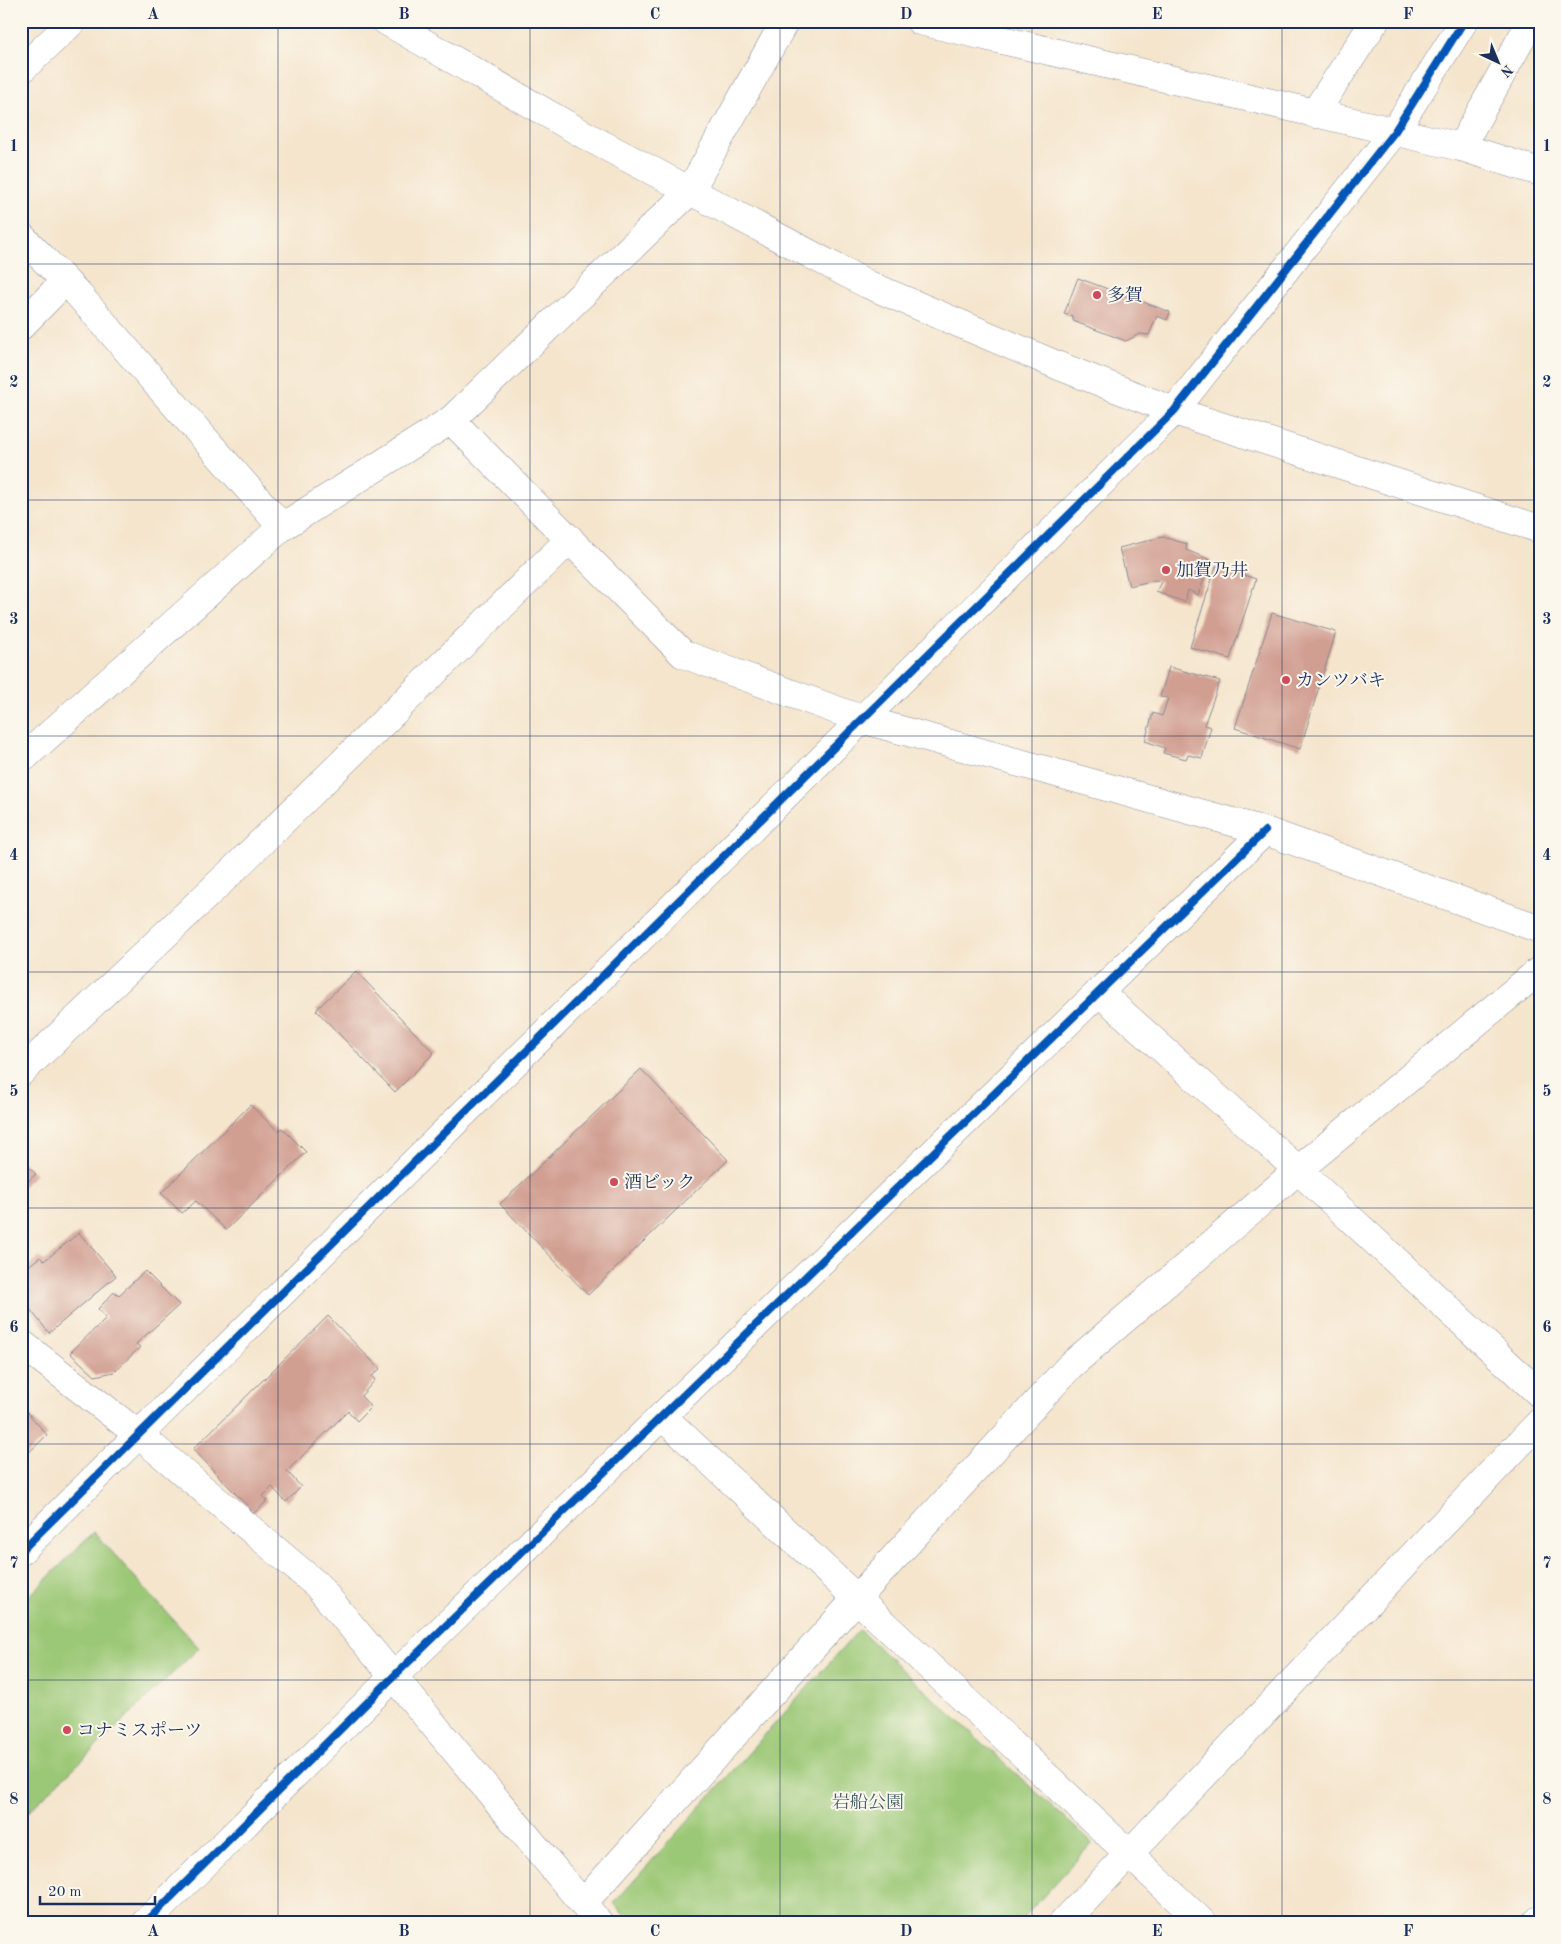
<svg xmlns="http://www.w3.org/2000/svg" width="1561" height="1944" font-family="'Old Standard TT','Noto Serif JP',serif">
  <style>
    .green { fill: #9bc876; stroke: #5b7c6a }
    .building { fill: #d19f92 }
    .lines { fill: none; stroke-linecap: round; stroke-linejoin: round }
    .minor-casing { stroke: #888a96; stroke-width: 29 }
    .minor { stroke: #fff; stroke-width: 28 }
    .cycleway-casing { stroke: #fbf7ec; stroke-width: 11 }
    .cycleway { stroke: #0057b8; stroke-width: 8 }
    .grid { fill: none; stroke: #1b2f5e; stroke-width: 1; stroke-opacity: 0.55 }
    .poi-dot { fill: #d1495b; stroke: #fbf7ec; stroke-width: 2 }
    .labels { text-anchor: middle; stroke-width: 4; stroke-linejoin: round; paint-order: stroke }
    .poi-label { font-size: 18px; fill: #1b2f5e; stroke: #fbf7ec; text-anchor: start }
    .park-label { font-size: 18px; fill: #415d65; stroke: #fbf7ec }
    .neatline { fill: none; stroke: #1b2f5e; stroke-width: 2 }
    .grid-label { font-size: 16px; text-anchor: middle; font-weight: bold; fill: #1b2f5e }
  </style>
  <rect width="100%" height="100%" fill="#fbf7ec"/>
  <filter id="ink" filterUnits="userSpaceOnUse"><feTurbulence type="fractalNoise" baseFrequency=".02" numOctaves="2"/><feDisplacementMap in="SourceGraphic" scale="10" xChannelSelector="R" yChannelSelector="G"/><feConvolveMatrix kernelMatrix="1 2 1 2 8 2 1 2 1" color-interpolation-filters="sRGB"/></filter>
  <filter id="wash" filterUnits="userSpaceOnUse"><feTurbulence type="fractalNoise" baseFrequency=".0096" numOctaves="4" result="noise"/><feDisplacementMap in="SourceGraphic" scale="20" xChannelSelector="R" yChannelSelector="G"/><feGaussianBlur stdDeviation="1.12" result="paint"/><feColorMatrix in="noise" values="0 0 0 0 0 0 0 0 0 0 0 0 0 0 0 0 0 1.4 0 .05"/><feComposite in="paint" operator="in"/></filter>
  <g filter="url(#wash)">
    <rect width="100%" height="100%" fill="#f5e5cd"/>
    <!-- green -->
    <g class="green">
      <path d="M94,1532l105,116 -174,167 -4,-3v-208z"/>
      <path d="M859,1630l233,213 -73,80h-389l-16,-20z"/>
    </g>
    <g id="blocks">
      <!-- building -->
      <g class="building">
        <path d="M1078,278l92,34 -3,8 -10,-4 -8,19 -9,-1 -14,7 -53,-20v-4l-9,-3z"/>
        <path d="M1163,537l24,7 -1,6 25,10 -13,35 -10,-5 -3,12 -29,-10 5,-10 -5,-2 -27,6 -10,-38z"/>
        <path d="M1216,566l40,13 -26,80 -40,-12z"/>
        <path d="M1272,613l64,19 -36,117 -65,-21z"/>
        <path d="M1169,667l51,14 -16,44 7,2 -9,31 -14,-3 -2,4 -23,-6 2,-5 -20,-7 8,-28 9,3 6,-18 -8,-1z"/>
        <path d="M356,971l78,82 -39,39 -79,-82z"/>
        <path d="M641,1069l87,91 -140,135 -88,-91z"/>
        <path d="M250,1105l28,26 4,-3 24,24 -80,78 -30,-29 -14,12 -21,-20z"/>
        <path d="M21,1160l15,14 -15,14z"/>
        <path d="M79,1233l37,43 -67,57 -28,-35v-26l19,-15 4,4z"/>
        <path d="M145,1271l34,34 -43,39 4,3 -26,25 -19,4 -25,-23 36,-35 -8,-9 16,-17 5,3z"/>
        <path d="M328,1316l52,53 -8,7 3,4 -14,16 10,11 -14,14 -9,-10 -61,60 14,16 -15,15 -14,-15 -9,9 4,5 -13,12 -61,-64z"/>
        <path d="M21,1405l26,30 -26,25z"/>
      </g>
    </g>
  </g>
  <g filter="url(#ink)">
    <use href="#blocks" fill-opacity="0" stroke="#888a96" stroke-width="1"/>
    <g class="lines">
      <!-- minor casing -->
      <g class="minor-casing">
        <g id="minor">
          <path d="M386,21l204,117 277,146 192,82 115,45 366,118"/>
          <path d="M920,21l541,126 79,25"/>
          <path d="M21,70l52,-49"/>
          <path d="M1314,114l61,-93"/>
          <path d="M1461,147l70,-126"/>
          <path d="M21,236l56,57 205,234"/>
          <path d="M21,326l44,-45"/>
          <path d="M451,420l232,234 178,65 404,112 275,98"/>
          <path d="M21,760l261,-233 169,-107 239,-229 95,-170"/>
          <path d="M1099,992l199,178 242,224"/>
          <path d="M21,1072l210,-200 339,-333"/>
          <path d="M21,1343l118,92 178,150 282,338"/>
          <path d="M662,1416l541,507"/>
          <path d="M21,1551l1153,-1140 221,-280 69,-110"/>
          <path d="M583,1903l275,-306 212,-231 228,-196 242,-200"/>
          <path d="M145,1923l249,-247 871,-845"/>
          <path d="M1063,1923l477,-501"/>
          <path d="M1536,1923l4,-4"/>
        </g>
      </g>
      <!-- minor -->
      <use href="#minor" class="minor"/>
      <!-- cycleway casing -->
      <g class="cycleway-casing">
        <g id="cycleway">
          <path d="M21,1551l1153,-1140 221,-280 69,-110"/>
          <path d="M145,1923l249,-247 871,-845"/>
        </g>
      </g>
      <!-- cycleway -->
      <use href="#cycleway" class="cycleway"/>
    </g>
  </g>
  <!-- grid -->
  <path class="grid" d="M278,21v1902M530,21v1902M780,21v1902M1032,21v1902M1282,21v1902M21,264h1519M21,500h1519M21,736h1519M21,972h1519M21,1208h1519M21,1444h1519M21,1680h1519"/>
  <!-- markers -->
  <g class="poi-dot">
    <circle cx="1097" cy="295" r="5"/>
    <circle cx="1166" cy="570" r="5"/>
    <circle cx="1286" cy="680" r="5"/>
    <circle cx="614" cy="1182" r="5"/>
    <circle cx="67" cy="1730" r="5"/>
  </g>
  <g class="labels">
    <!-- poi labels -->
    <g class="poi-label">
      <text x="1107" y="301">多賀</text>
      <text x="1176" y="576">加賀乃井</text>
      <text x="1296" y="686">カンツバキ</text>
      <text x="624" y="1188">酒ビック</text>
      <text x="77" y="1736">コナミスポーツ</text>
    </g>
    <!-- park labels -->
    <g class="park-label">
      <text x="868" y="1808">岩船公園</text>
    </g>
  </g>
  <!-- margin -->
  <rect width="1561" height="1944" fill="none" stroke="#fbf7ec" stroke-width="55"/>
  <!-- north arrow -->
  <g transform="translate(1498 62) rotate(136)" stroke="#fbf7ec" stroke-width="4" paint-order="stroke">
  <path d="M0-4L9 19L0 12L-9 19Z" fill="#1b2f5e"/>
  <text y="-8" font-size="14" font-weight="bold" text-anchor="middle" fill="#1b2f5e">N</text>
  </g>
  <!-- scale -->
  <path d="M40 1896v8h115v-8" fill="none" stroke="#1b2f5e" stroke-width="2.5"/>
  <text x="48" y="1896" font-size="15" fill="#1b2f5e" stroke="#fbf7ec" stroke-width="4" paint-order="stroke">20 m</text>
  <rect x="28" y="28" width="1506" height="1888" class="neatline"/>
  <g class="grid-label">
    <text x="153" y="19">A</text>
    <text x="404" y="19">B</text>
    <text x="655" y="19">C</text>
    <text x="906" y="19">D</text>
    <text x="1157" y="19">E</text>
    <text x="1408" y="19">F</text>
    <text x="14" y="151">1</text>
    <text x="1547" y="151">1</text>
    <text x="14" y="387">2</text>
    <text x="1547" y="387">2</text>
    <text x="14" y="624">3</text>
    <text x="1547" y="624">3</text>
    <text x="14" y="860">4</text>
    <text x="1547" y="860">4</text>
    <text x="14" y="1096">5</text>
    <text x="1547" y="1096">5</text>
    <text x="14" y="1332">6</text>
    <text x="1547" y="1332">6</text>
    <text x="14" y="1568">7</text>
    <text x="1547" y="1568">7</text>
    <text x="14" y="1804">8</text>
    <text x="1547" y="1804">8</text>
    <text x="153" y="1936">A</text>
    <text x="404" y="1936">B</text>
    <text x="655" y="1936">C</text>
    <text x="906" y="1936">D</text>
    <text x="1157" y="1936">E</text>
    <text x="1408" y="1936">F</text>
  </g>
</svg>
